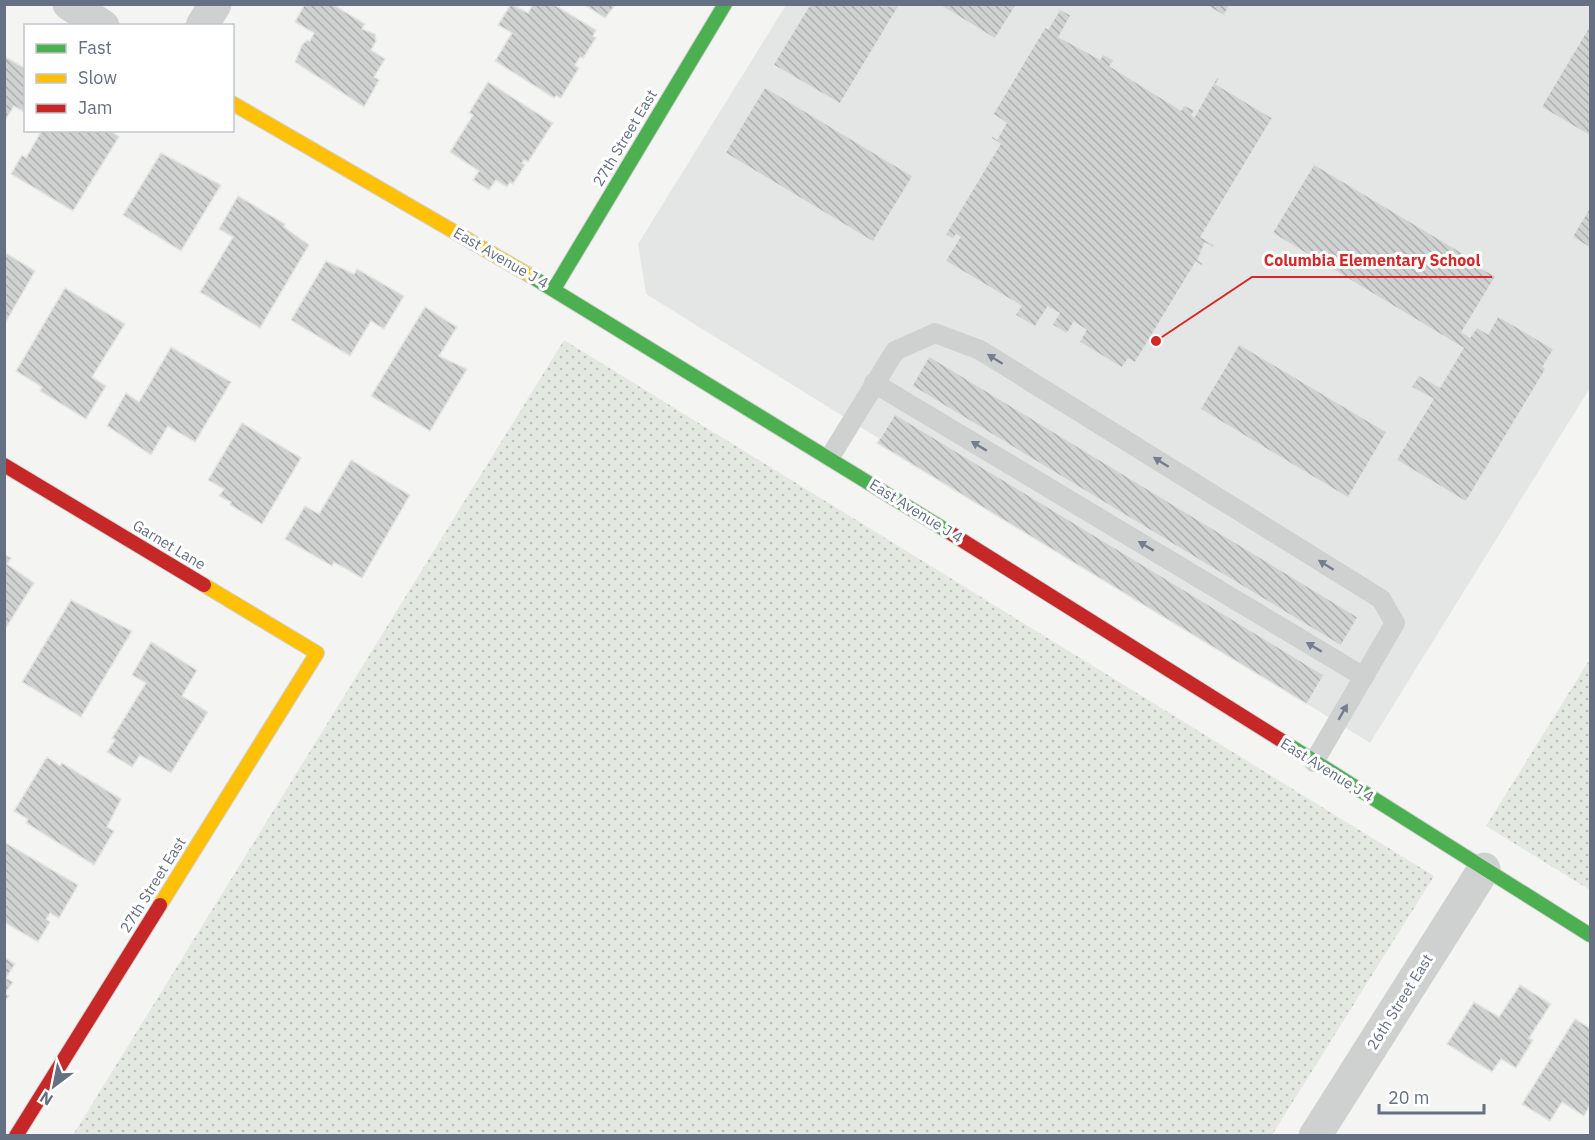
<svg xmlns="http://www.w3.org/2000/svg" width="1595" height="1140" font-family="'IBM Plex Sans',sans-serif">
  <style>
    .built { fill: #e4e6e6 }
    .grass { fill: url(#grass-dots) }
    .building { fill: url(#building-back-hatch); stroke: #e4e4e3; stroke-width: 1.5 }
    .lines { fill: none; stroke-linecap: round; stroke-linejoin: round }
    .fast-casing { stroke: #d1d2d2; stroke-width: 16 }
    .slow-casing { stroke: #d1d2d2; stroke-width: 16 }
    .jam-casing { stroke: #d1d2d2; stroke-width: 16 }
    .lane { stroke: #cfd0d0; stroke-width: 20 }
    .street { stroke: #cfd0d0; stroke-width: 33 }
    .fast { stroke: #4caf50; stroke-width: 14 }
    .slow { stroke: #ffc107; stroke-width: 14 }
    .jam { stroke: #c62828; stroke-width: 14 }
    .oneway { fill: #757e8f }
    .labels { text-anchor: middle; stroke-width: 6; stroke-linejoin: round; paint-order: stroke }
    .street-label { font-size: 15px; fill: #657083; stroke: #fff }
    .leader { fill: none; stroke: #d62828; stroke-width: 2 }
    .callout-dot { fill: #d62828; stroke: #fff; stroke-width: 2 }
    .callout-label { font-size: 16px; text-anchor: middle; font-weight: bold; fill: #d62828; stroke: #fff; stroke-width: 6; stroke-linejoin: round; paint-order: stroke }
  </style>
  <defs>
    <pattern id="grass-dots" width="8" height="8" patternUnits="userSpaceOnUse" patternTransform="scale(1.5)"><rect width="8" height="8" fill="#e3e8e1"/><path d="M2 2h.1M6 6h.1" fill="none" stroke="#bcc0bc" stroke-width="1.8" stroke-linecap="round"/></pattern>
    <pattern id="building-back-hatch" width="6" height="6" patternUnits="userSpaceOnUse" patternTransform="scale(1.5)"><rect width="6" height="6" fill="#d0d1d1"/><path d="M-1 5l2 2M0 0l6 6M5-1l2 2" fill="none" stroke="#acaeaf"/></pattern>
  </defs>
  <rect width="100%" height="100%" fill="#f4f5f3"/>
  <!-- built -->
  <path class="built" d="M786,5h804v383l-220,355 -724,-449 -8,-50z"/>
  <!-- grass -->
  <g class="grass">
    <path d="M564,340l870,536 -162,259h-1199z"/>
    <path d="M1590,659v231l-104,-64z"/>
  </g>
  <!-- building -->
  <g class="building">
    <path d="M305,4h27l33,20 -3,5 13,5 1,7 -5,9 14,9 -11,18 5,3 -15,27 -69,-45 7,-17 5,-5 3,1 4,-8 -19,-11z"/>
    <path d="M511,4l17,9 5,-9h20l43,26 -3,6 3,2 -13,20 -3,-1 -5,8 4,3 -18,30 -5,-2 -2,2 -59,-37 17,-28 -14,-8z"/>
    <path d="M583,4h33l-11,14z"/>
    <path d="M810,4l89,2 -59,98 -67,-39z"/>
    <path d="M938,4h79l-22,35z"/>
    <path d="M1204,4h26l-6,12z"/>
    <path d="M1060,9l11,6 -12,22 41,22 3,-5 11,6 -4,6 71,44 3,-5 11,5 -3,5 2,2 23,-40 3,2 -4,5 55,33 4,-3 -74,123 14,8 -2,3 -8,-5 -7,17 6,3 -2,3 -6,-4 -61,101 -7,-4 -6,9 -43,-26 7,-12 -12,-8 -7,12 -15,-9 7,-12 -11,-6 -13,20 -20,-12 6,-9 -76,-45 15,-24 -4,-2 -3,4 -8,-4 55,-91 -9,-6 1,-2 5,3 9,-16 -13,-9 52,-87 3,2z"/>
    <path d="M1590,25v111l-49,-29z"/>
    <path d="M4,56l22,13v44l-12,-7 -10,16z"/>
    <path d="M488,82l65,41 -25,39 -4,-2 -2,3 3,2 -12,19 -3,-2 -3,5 -11,-7 -7,10 -16,-10 6,-9 -29,-19 23,-37 -4,-2z"/>
    <path d="M765,87l148,89 -40,66 -148,-89z"/>
    <path d="M42,130h68l9,7 -46,74 -62,-37 11,-19 4,3z"/>
    <path d="M161,153l60,32 -40,66 -58,-36z"/>
    <path d="M1314,164l167,100 -2,3 17,9 -34,56 8,5 7,-10 11,7 10,-18 56,33 -11,18 3,2 -80,133 -70,-42 37,-61 -22,-12 8,-12 21,12 23,-39 -191,-115z"/>
    <path d="M238,196l47,28 -1,3 25,18 -49,83 -60,-36 33,-55 -14,-8z"/>
    <path d="M1590,207v41l-18,-11z"/>
    <path d="M4,252l31,19 -31,54z"/>
    <path d="M326,261l28,13 3,-5 47,27 -20,33 -13,-8 -21,35 -59,-36z"/>
    <path d="M65,288l60,36 -33,53 14,9 -20,33 -46,-28 2,-4 -26,-16z"/>
    <path d="M425,307l32,20 -18,29 28,13 -37,62 -59,-35z"/>
    <path d="M1239,344l148,88 -39,66 -148,-89z"/>
    <path d="M171,347l60,35 -36,60 -27,-16 -17,29 -44,-29 19,-33 13,9z"/>
    <path d="M929,356l429,261 -17,29 -429,-260z"/>
    <path d="M895,414l429,261 -17,29 -430,-261z"/>
    <path d="M242,423l59,35 -39,66 -32,-19 1,-3 -12,-6 5,-7 -16,-9z"/>
    <path d="M351,460l59,35 -48,83 -28,-16 -2,4 -47,-27 20,-33 14,8z"/>
    <path d="M4,554l7,4 -4,6 27,19 -30,48z"/>
    <path d="M71,600l61,31 -51,86 -59,-35z"/>
    <path d="M151,642l46,28 -15,26 26,16 -37,61 -31,-18 -8,12 -25,-15 8,-12 -3,-2 34,-55 -14,-8z"/>
    <path d="M47,757l13,9 2,-3 59,36 -14,28 7,4 -20,34 -68,-42 2,-4 -14,-8z"/>
    <path d="M4,842l74,43 -19,33 -9,-5 -4,6 4,3 -12,20 -34,-20z"/>
    <path d="M4,957l11,7 -9,14 7,4 -8,11 4,3 -5,6z"/>
    <path d="M1520,985l31,19 -22,34 4,2 -17,28 -15,-9 -9,13 -45,-28 27,-42 25,15z"/>
    <path d="M1575,1019l15,9v77l-6,11 -22,-14 -12,19 -28,-17z"/>
  </g>
  <g class="lines">
    <!-- fast casing -->
    <g class="fast-casing">
      <g id="fast">
        <path d="M529,275l423,259"/>
        <path d="M554,289l171,-285"/>
        <path d="M1287,744l303,191"/>
      </g>
    </g>
    <!-- slow casing -->
    <g class="slow-casing">
      <g id="slow">
        <path d="M232,103l297,172"/>
        <path d="M160,905l157,-252 -113,-68"/>
      </g>
    </g>
    <!-- jam casing -->
    <g class="jam-casing">
      <g id="jam">
        <path d="M4,465l200,120"/>
        <path d="M952,534l335,210"/>
        <path d="M16,1136l144,-231"/>
      </g>
    </g>
    <!-- lane -->
    <g class="lane">
      <path d="M874,383l490,294"/>
      <path d="M830,457l65,-106 40,-18 45,17 401,249 14,24 -81,139"/>
    </g>
    <!-- street -->
    <g class="street">
      <path d="M69,4l34,22"/>
      <path d="M202,26l13,-22"/>
      <path d="M1315,1136l169,-267"/>
    </g>
    <!-- fast -->
    <use href="#fast" class="fast"/>
    <!-- slow -->
    <use href="#slow" class="slow"/>
    <!-- jam -->
    <use href="#jam" class="jam"/>
  </g>
  <!-- one-way arrows -->
  <defs><path id="oneway-solid" d="M-6-.8H1V-3.2L6.5 0L1 3.2V.8H-6Z" transform="scale(1.5)"/></defs>
  <g class="oneway">
    <use href="#oneway-solid" transform="translate(995 359) rotate(-148)"/>
    <use href="#oneway-solid" transform="translate(979 446) rotate(-149)"/>
    <use href="#oneway-solid" transform="translate(1161 462) rotate(-148)"/>
    <use href="#oneway-solid" transform="translate(1146 546) rotate(-149)"/>
    <use href="#oneway-solid" transform="translate(1326 565) rotate(-148)"/>
    <use href="#oneway-solid" transform="translate(1314 647) rotate(-149)"/>
    <use href="#oneway-solid" transform="translate(1343 712) rotate(-60)"/>
  </g>
  <g class="labels">
    <!-- street labels -->
    <g class="street-label">
      <text transform="translate(625 138) rotate(-59)" y="5">27th Street East</text>
      <text transform="translate(501 258) rotate(30)" y="5">East Avenue J 4</text>
      <text transform="translate(916 511) rotate(32)" y="5">East Avenue J 4</text>
      <text transform="translate(169 545) rotate(31)" y="5">Garnet Lane</text>
      <text transform="translate(1327 770) rotate(32)" y="5">East Avenue J 4</text>
      <text transform="translate(153 885) rotate(-58)" y="5">27th Street East</text>
      <text transform="translate(1400 1002) rotate(-58)" y="5">26th Street East</text>
    </g>
  </g>
  <!-- callouts -->
  <path class="leader" d="M1156 341L1252 277H1492"/>
  <circle class="callout-dot" cx="1156" cy="341" r="6"/>
  <g class="callout-label">
    <text x="1372" y="266">Columbia Elementary School</text>
  </g>
  <!-- border -->
  <rect width="1595" height="1140" fill="none" stroke="#657083" stroke-width="12"/>
  <!-- legend -->
  <rect x="24" y="24" width="210" height="108" fill="#ffffff" stroke="#c1c6cd" stroke-width="1.5"/>
  <rect x="36" y="44" width="30" height="9" fill="#4caf50" stroke="#c1c6cd" stroke-width="1.5"/>
  <text x="78" y="54" font-size="18" fill="#657083">Fast</text>
  <rect x="36" y="74" width="30" height="9" fill="#ffc107" stroke="#c1c6cd" stroke-width="1.5"/>
  <text x="78" y="84" font-size="18" fill="#657083">Slow</text>
  <rect x="36" y="104" width="30" height="9" fill="#c62828" stroke="#c1c6cd" stroke-width="1.5"/>
  <text x="78" y="114" font-size="18" fill="#657083">Jam</text>
  <!-- north arrow -->
  <g transform="translate(54 1086) rotate(212)" stroke="#ffffff" stroke-width="4.5" paint-order="stroke">
  <path d="M0-4.5L10 22L0 15L-10 22Z" fill="#657083"/>
  <text y="-9" font-size="16" font-weight="bold" text-anchor="middle" fill="#657083">N</text>
  </g>
  <!-- scale -->
  <path d="M1379 1104v9h105v-9" fill="none" stroke="#657083" stroke-width="3"/>
  <text x="1388" y="1104" font-size="18" fill="#657083" stroke="#ffffff" stroke-width="4.5" paint-order="stroke">20 m</text>
</svg>
